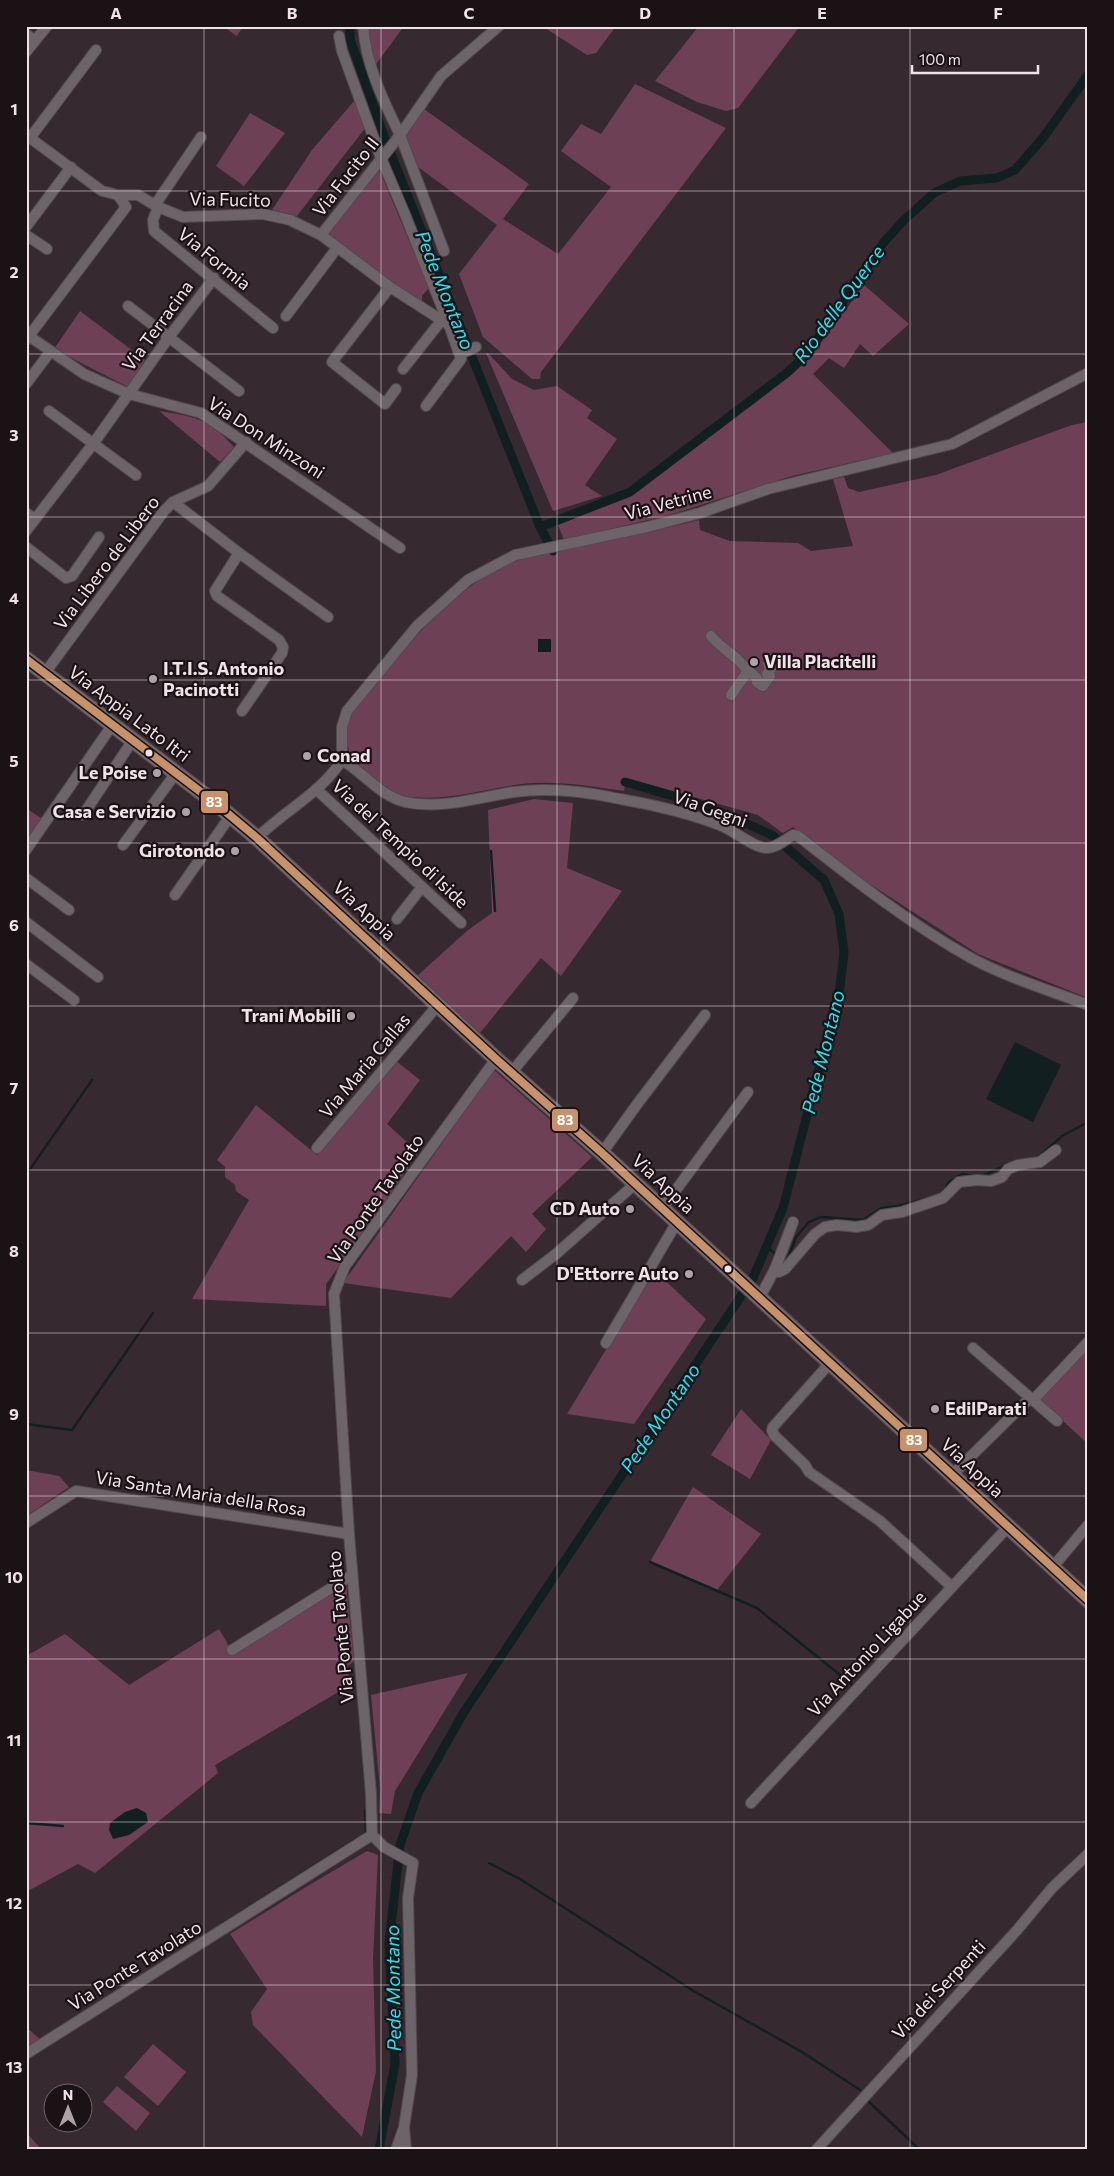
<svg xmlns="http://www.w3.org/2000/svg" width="1114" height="2176" font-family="Commissioner,sans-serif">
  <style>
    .green { fill: #6e4056 }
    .water { fill: #111f21 }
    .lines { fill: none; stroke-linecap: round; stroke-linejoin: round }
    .stream { stroke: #111f21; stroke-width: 2.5 }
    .canal { stroke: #111f21; stroke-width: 9 }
    .street-casing { stroke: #53494d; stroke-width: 12 }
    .primary-casing { stroke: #53494d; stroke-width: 17 }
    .street { stroke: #6c6468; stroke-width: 10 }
    .primary { stroke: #74686e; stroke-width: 15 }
    .bus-1-casing { stroke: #1b1216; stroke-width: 11 }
    .bus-1 { stroke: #c7916a; stroke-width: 8 }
    .grid { fill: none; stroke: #f0e2e7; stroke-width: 1; stroke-opacity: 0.55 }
    .poi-dot { fill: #afa2a7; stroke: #1b1216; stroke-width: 2 }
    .bus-dot { fill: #f0e2e7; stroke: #1b1216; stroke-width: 2 }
    .labels { text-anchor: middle; stroke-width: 4.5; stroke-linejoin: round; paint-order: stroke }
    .street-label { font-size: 18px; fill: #f0e2e7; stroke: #1b1216 }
    .poi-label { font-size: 18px; font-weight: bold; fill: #f0e2e7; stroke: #1b1216; text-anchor: end }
    .water-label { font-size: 19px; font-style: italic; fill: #19e8f6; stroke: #1b1216 }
    .line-badge { stroke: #1b1216; stroke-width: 2 }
    .badge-label { font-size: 14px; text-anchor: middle; font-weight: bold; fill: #fff }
    .neatline { fill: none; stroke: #f0e2e7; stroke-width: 2 }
    .grid-label { font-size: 16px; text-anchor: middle; font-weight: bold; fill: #f0e2e7 }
  </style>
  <rect width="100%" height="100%" fill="#362a30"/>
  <!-- green -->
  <g class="green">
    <path d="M222,26h21l-6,10z"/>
    <path d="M366,26h38l-30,41z"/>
    <path d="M542,26h74l-20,27 -9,2z"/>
    <path d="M699,26h101l-62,82 -12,3 -29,-9 -42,-21z"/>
    <path d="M635,84l91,44 -185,244 -1,7h-8l-49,-42 -24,-63 38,-49 -79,-58 -13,-33 19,-25 105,75 -26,35 55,35 53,-67 -50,-36 20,-27 20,10z"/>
    <path d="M355,100l11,27 -69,89 -25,-6 40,-60z"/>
    <path d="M250,113l35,20 -41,53 -28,-20z"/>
    <path d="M378,167l51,121 -7,8v9l-93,-67 -1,-6z"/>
    <path d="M864,285l45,39 -36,32 -13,-12 -16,24 -15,-10 -16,16 80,79 -101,23 -123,39 -105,25 -6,-15 72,-30 178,-135z"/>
    <path d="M80,311l65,49 -17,27 -74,-38z"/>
    <path d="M486,353h2l24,26 22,11 23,-4 35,24 -5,8 30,21 -32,46 17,11 -49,15z"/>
    <path d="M159,411c37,6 49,7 75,36l-14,15z"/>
    <path d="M1088,422v576l-110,-44 -116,-75 -69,-52 -10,6 -25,-18 -132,-37 -2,13c-34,-5 -69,-11 -103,-7 -40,5 -99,25 -136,5 -12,-7 -24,-20 -35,-29l-4,-30 4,-15c44,-52 91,-119 154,-149 25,-11 54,-16 81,-21 38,-8 76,-15 114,-25l1,10 30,11 68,2 13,8 42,-5 -20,-67 11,-2 4,11 11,4 77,-17 136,-50z"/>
    <path d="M534,799l39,4 -6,65 55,23 -61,85 -20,-18 -61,75 -63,-57 51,-46 24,-17 -4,-103z"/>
    <path d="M26,808l15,10 -15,24z"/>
    <path d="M396,1061l24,19 -33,44 31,28 -36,56 -56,76v22l-134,-7 57,-99 -13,-9 -1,-6 -10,-8v-10l-8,-7 39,-55 61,50z"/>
    <path d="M494,1070l98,87 -60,57 14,15 -20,23 -15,-16 -60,62 -108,-15z"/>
    <path d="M654,1270l52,49 -72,105 -67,-10z"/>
    <path d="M1088,1344v100l-50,-46z"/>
    <path d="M741,1409l30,31 -21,39 -39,-24z"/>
    <path d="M26,1470l33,6 10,11 -43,29z"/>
    <path d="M693,1487l68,47 -44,56 -67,-28z"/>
    <path d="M346,1584l8,77 -6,5 -2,6 9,10 -140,83 3,8 -123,100 -17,-9 -52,28v-236l39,-22 64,51 90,-56 14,24z"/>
    <path d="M468,1673l-73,118 -4,23 -12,-1 1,-25 -9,-93z"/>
    <path d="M367,1851l11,4 -5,105 3,111 -14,66 -109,-112 -2,-13 16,-23 -37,-55 76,-47z"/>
    <path d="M26,2027l15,13 -15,9z"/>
    <path d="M153,2044l33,28 -28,34 -34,-29z"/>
    <path d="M117,2086l33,27 -14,18 -33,-29z"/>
    <path d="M26,2132l16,18h-16z"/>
  </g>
  <!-- water -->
  <g class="water">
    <rect x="538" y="639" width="13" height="13"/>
    <path d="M1015,1042l46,23 -28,57 -47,-23z"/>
    <path d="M137,1808l9,5 2,9 -19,13 -16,4 -4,-9 1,-7 15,-11z"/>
  </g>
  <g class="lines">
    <!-- stream -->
    <g class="stream">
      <path d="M491,851l4,60"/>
      <path d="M1042,1154l20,-18 26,-14"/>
      <path d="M26,1175l66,-95"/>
      <path d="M982,1176l25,-11"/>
      <path d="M943,1192l6,-10 13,-8 12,2"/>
      <path d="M767,1247l11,9"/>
      <path d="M783,1259h5l8,-22 13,-15 12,-5 42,3 18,-12 18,-2 33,-9"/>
      <path d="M26,1424l46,6 81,-117"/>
      <path d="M650,1562l107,46 98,79"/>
      <path d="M26,1823l37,3"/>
      <path d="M363,1835l3,-2 -1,-23"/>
      <path d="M489,1863l31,16 172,111 110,62 58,38"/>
      <path d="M222,1924l134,-85"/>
      <path d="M867,2100l53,50"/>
    </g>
    <!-- canal -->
    <g class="canal">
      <path d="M350,26v13l35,100 155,388 13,24"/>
      <path d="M540,527l90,-35 158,-120 18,-17 78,-113 19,-21 31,-28 26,-12 37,-3 18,-8 27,-31 46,-64"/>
      <path d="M379,2150l16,-86 -6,-121 11,-98 18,-52 46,-81 289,-434 30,-70 57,-221 4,-35 -5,-38 -15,-34 -52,-45 -36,-16 -49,-19 -62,-18"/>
    </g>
    <!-- street casing -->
    <g class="street-casing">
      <g id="street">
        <path d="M26,34l9,7"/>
        <path d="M339,36l3,15 39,107 23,54 45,113"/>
        <path d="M26,52l21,-26"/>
        <path d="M26,135l76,56 16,4h20l20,12 25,10 80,-3 27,6 31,15 69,52 59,38 12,34 -35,47"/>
        <path d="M30,138l66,-88"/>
        <path d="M155,205l46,-68"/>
        <path d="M158,207l-5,13 1,11 119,97"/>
        <path d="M26,227l45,-60"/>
        <path d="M26,235l21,14"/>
        <path d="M321,235l79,-100c-17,-35 -34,-70 -37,-109"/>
        <path d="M444,251l-44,-116 41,-59 58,-50"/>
        <path d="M390,287l-58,75 53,42 11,-15"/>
        <path d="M128,306l111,85"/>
        <path d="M286,316l51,-68"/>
        <path d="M26,334l58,40 45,20 72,19 199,135"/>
        <path d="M26,340l100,-133 -8,-12"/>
        <path d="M460,354l16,-7"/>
        <path d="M403,369l38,-48"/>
        <path d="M26,384l24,-32"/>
        <path d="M49,411l87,64"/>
        <path d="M173,502l66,51 89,64"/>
        <path d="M26,513l9,6"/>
        <path d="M26,531l67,-87 76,-107 45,-59"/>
        <path d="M26,547l40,31 6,-2 27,-39"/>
        <path d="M239,553l-24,38 2,5 62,44 4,7 -1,6 -40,58"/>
        <path d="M711,636c8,10 19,16 28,25 6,6 11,12 18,17v4l6,4 7,-10 -3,-2 5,-7 -4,-3"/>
        <path d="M45,673l119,-162 9,-9 35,-16 38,-44"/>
        <path d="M731,695l17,-24"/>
        <path d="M342,760v-33l5,-16 70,-85 51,-46 47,-25 132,-28 53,-14 68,-24 184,-45 136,-71"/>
        <path d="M342,760c22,13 37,35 63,42 36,8 74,-5 109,-10 36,-5 70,-1 106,7 34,6 70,14 102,27 12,5 33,22 44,22 10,0 19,-8 27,-13l5,1c55,43 112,88 173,122 37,20 78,32 117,47"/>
        <path d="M316,789l145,134"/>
        <path d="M83,815l50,-75"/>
        <path d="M257,838c27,-27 64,-45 85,-78"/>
        <path d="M123,845l53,-72"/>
        <path d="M26,850l87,-126"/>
        <path d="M26,878l43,32"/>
        <path d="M175,895l56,-80"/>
        <path d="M397,919l25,-32"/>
        <path d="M26,922l72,55"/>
        <path d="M26,964l48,36"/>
        <path d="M511,1073l62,-75"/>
        <path d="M317,1148l121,-143"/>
        <path d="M602,1153l36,-50 67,-88"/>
        <path d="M662,1209l86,-117"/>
        <path d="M775,1269l18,-47"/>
        <path d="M522,1280l34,-26 79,-70"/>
        <path d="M759,1299l16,-30 4,3 6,-3 30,-35 10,-7 12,-2 19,2 12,-2 14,-10 20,-3 41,-14 16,-16 18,-2 14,1 11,-4 6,-8 10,-4 22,-3 16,-12"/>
        <path d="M606,1343l71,-121"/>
        <path d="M973,1348l84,73"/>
        <path d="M830,1363l-57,64 -1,3 2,5 31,30 4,7 71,49 72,66"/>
        <path d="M952,1475l78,-77h5l53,-56"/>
        <path d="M26,1523l50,-32 273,43"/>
        <path d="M1052,1568l36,-43"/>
        <path d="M232,1650l120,-75"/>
        <path d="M751,1803l256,-275"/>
        <path d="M372,1835l12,12 29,16 -5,35 4,177 -8,52 2,23"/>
        <path d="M26,2054l346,-219 -1,-41 -22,-260 -15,-240 11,-28 151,-207"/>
        <path d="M396,2150l7,-20"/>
        <path d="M816,2150l202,-221 34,-41 36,-34"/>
      </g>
    </g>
    <!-- primary casing -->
    <g class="primary-casing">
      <path id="primary" d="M26,659l188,143 43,36 239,221 106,94 486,447"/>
    </g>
    <!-- street -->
    <use href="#street" class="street"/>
    <!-- primary -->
    <use href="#primary" class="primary"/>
    <!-- bus-1 casing -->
    <g class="bus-1-casing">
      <path id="bus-1" d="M26,659l188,143 43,36 239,221 106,94 486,447"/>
    </g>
    <!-- bus-1 -->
    <use href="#bus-1" class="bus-1"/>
  </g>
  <!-- grid -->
  <path class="grid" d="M204,26v2124M381,26v2124M557,26v2124M734,26v2124M910,26v2124M26,191h1062M26,354h1062M26,517h1062M26,680h1062M26,843h1062M26,1006h1062M26,1170h1062M26,1333h1062M26,1496h1062M26,1659h1062M26,1822h1062M26,1985h1062"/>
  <!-- markers -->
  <g class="poi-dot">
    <circle cx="754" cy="662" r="5"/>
    <circle cx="153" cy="679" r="5"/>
    <circle cx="307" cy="756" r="5"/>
    <circle cx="157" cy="773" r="5"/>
    <circle cx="186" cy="812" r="5"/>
    <circle cx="235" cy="851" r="5"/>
    <circle cx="351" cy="1016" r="5"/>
    <circle cx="630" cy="1209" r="5"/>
    <circle cx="689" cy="1274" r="5"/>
    <circle cx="935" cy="1409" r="5"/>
  </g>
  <g class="bus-dot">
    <circle cx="149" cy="753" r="4.5"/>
    <circle cx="728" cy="1269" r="4.5"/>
  </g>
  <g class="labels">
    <!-- street labels -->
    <g class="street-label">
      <text transform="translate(346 177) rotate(-52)" y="6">Via Fucito II</text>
      <text transform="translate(230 200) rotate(1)" y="6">Via Fucito</text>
      <text transform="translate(214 259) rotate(39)" y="6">Via Formia</text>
      <text transform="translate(158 326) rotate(-54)" y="6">Via Terracina</text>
      <text transform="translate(266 438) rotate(33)" y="6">Via Don Minzoni</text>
      <text transform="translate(668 503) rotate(-15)" y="6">Via Vetrine</text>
      <text transform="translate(107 563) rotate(-53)" y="6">Via Libero de Libero</text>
      <text transform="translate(129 714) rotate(37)" y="6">Via Appia Lato Itri</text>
      <text transform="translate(710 809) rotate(20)" y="6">Via Gegni</text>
      <text transform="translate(400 844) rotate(43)" y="6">Via del Tempio di Iside</text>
      <text transform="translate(364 911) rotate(43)" y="6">Via Appia</text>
      <text transform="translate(365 1066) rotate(-50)" y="6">Via Maria Callas</text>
      <text transform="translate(663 1184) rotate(43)" y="6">Via Appia</text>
      <text transform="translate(376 1199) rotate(-55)" y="6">Via Ponte Tavolato</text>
      <text transform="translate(972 1468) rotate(43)" y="6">Via Appia</text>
      <text transform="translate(201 1494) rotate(9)" y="6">Via Santa Maria della Rosa</text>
      <text transform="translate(341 1627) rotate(-95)" y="6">Via Ponte Tavolato</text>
      <text transform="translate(867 1654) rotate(-47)" y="6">Via Antonio Ligabue</text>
      <text transform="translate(135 1966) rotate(-32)" y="6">Via Ponte Tavolato</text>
      <text transform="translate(939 1990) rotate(-47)" y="6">Via dei Serpenti</text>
    </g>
    <!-- poi labels -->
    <g class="poi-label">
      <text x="764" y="668" text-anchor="start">Villa Placitelli</text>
      <text x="163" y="675" text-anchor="start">I.T.I.S. Antonio<tspan x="163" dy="21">Pacinotti</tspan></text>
      <text x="317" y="762" text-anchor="start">Conad</text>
      <text x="147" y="779">Le Poise</text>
      <text x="176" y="818">Casa e Servizio</text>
      <text x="225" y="857">Girotondo</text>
      <text x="341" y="1022">Trani Mobili</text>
      <text x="620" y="1215">CD Auto</text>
      <text x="679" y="1280">D'Ettorre Auto</text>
      <text x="945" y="1415" text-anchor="start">EdilParati</text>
    </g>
    <!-- water labels -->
    <g class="water-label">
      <text transform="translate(445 290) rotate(68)" y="7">Pede Montano</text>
      <text transform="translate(839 304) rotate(-54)" y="7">Rio delle Querce</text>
      <text transform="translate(823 1052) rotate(-76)" y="7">Pede Montano</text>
      <text transform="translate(660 1418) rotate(-56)" y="7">Pede Montano</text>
      <text transform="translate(393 1988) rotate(-91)" y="7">Pede Montano</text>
    </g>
  </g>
  <g class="line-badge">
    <rect x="200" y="790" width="29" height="24" rx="5" fill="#c7916a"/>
    <rect x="551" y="1108" width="28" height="24" rx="5" fill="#c7916a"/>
    <rect x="899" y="1428" width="29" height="24" rx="5" fill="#c7916a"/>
  </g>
  <g class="badge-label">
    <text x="214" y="807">83</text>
    <text x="565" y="1125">83</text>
    <text x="914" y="1445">83</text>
  </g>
  <!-- border -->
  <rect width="1114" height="2176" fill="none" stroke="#1b1216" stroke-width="55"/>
  <!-- north arrow -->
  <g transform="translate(68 2108)"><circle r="24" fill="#1b1216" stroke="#70656a"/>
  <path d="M0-4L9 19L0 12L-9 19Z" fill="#afa2a7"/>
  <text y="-8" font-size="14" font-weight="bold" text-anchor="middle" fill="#f0e2e7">N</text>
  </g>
  <!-- scale -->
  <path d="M912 65v8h126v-8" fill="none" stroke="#f0e2e7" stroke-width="2.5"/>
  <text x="919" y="65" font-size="15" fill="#f0e2e7" stroke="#1b1216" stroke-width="4" paint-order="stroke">100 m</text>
  <rect x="28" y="28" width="1058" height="2120" class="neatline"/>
  <g class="grid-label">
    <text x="116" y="19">A</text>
    <text x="292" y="19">B</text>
    <text x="469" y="19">C</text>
    <text x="645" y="19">D</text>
    <text x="822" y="19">E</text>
    <text x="998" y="19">F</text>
    <text x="14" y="115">1</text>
    <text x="14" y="278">2</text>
    <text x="14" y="441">3</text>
    <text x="14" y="604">4</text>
    <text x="14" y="767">5</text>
    <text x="14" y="931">6</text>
    <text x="14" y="1094">7</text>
    <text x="14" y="1257">8</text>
    <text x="14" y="1420">9</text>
    <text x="14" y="1583">10</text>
    <text x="14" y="1746">11</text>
    <text x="14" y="1909">12</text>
    <text x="14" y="2073">13</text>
  </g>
</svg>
